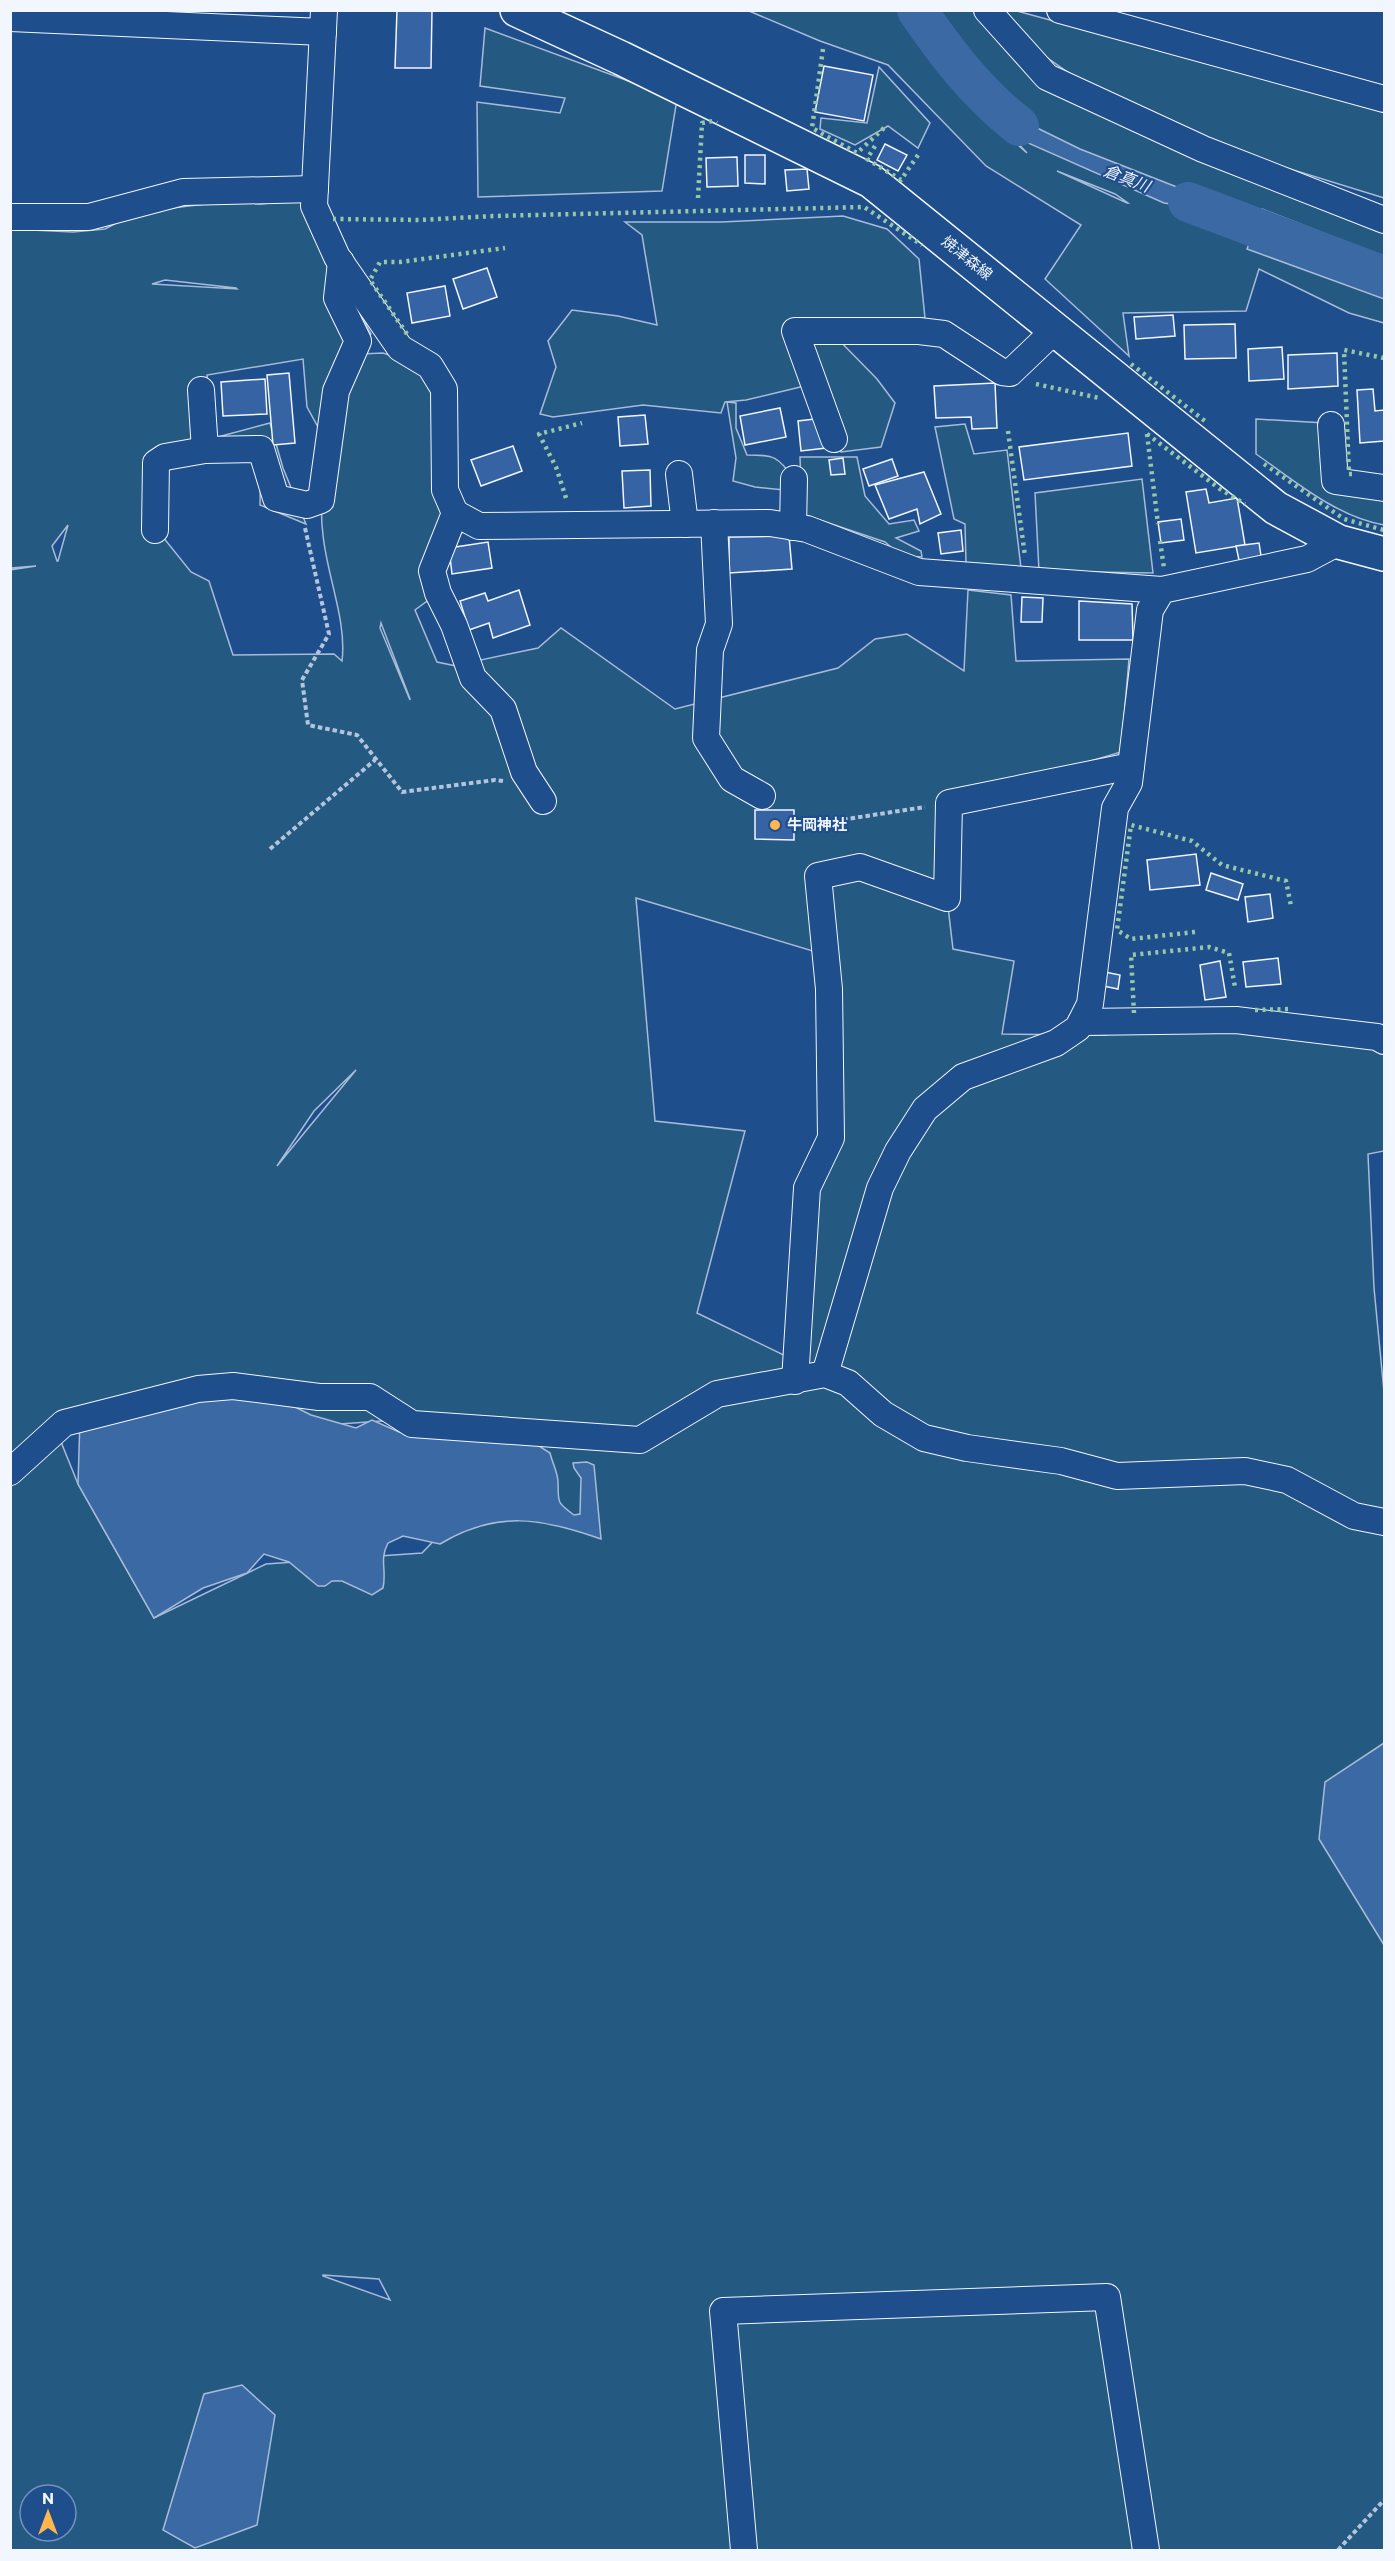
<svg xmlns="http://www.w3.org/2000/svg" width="1395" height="2561" font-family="Commissioner,'Noto Sans JP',sans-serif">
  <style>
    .green { fill: #245a82; stroke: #a8bbd7; stroke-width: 1.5; fill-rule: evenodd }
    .water { fill: #3b69a3; stroke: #a8bbd7; stroke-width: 1.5 }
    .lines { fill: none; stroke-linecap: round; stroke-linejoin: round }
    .river { stroke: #3b69a3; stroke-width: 40 }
    .building { fill: #3563a3; stroke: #f2f6ff; stroke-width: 1.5 }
    .minor-casing { stroke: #f2f6ff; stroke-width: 28 }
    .major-casing { stroke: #f2f6ff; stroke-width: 36 }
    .path { stroke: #b3c4dc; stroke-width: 4; stroke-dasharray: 4.5 3; stroke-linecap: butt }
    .minor { stroke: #1f4e8c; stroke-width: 26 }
    .major { stroke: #1f4e8c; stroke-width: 33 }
    .hedge { stroke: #97c8a6; stroke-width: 4.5; stroke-dasharray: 3 4.5; stroke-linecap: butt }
    .poi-dot { fill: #ffb74d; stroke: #1f4e8c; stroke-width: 2 }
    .labels { text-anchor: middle; stroke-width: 4.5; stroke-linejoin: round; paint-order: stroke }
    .street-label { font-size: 15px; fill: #f2f6ff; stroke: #1f4e8c }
    .poi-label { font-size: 15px; font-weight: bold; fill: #f2f6ff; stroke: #1f4e8c; text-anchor: start }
    .water-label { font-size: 16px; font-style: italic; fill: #f2f6ff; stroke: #1f4e8c }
  </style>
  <rect width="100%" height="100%" fill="#1f4e8c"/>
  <!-- green -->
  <g class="green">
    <path d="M749,11h235l44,57 356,153v102l-35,-10 -90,-44 -13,42 -123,2 6,43 -84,-77 36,-54 -95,-59 -98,-101 -68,-24zM954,87l50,41 23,25 -73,-65zM1057,171l58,23 13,9h-1z"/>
    <path d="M1000,11h17l367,100v87l-136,-42 -176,-81 -56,-39z"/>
    <path d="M485,28l192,71 -15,92 -184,6 -1,-95 83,11 5,-15 -85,-12z"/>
    <path d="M879,67l51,56 -12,25 -30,-22 -33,19 -35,-16 1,-11 46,5z"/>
    <path d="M301,200l70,134 -13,7 3,13 22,-1 49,16 7,129 33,31 -29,11 -5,53 -23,17 22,52 34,7v-7l67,-14 23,-20 114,81 163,-41 37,-29 32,-5 57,37 4,-81 43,5 5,66 113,-2 -8,93 -172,51 -2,95 6,51 61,12 -12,73 103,1 63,-11 216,17v110l-16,3 6,134 10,104v1158h-1373l-1,-1063 14,-22 35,-28 19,47 76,134 112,-54 156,-11 26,-27 -52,-106 -71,5 -268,-5 -46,52 -1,-902 26,-4 -25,2v-339l62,3 32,-3 21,-11 38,-9 50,-6 17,-2 29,3zM165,280l71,8 1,1 -85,-5zM303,359l4,48 11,20 13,-6c-5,37 -13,76 -8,114 4,41 24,86 19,126l-8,-7 -101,1 -24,-74 -18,-9 -37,-46 -8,-56 115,-20 -1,55 46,19 -23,-56 -13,-45 -56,15 -7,-63zM68,525l-10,36h-1l-5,-15zM381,623l29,76v1l-30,-72zM636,898l177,53 18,175 -24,62 -11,173 -99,-48 48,-182 -90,-10zM356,1070l-79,96 37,-55zM323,2275l56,4 11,21 -67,-24zM30,2495h36v36h-36z"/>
    <path d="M843,216l44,13 32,30 6,59 -78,8 -18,4 48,49 18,24 -14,44 -40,5 -28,-68 -67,16 -21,2 -4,11 -78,-8 -90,12 -13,-3 16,-47 -8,-26 24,-31 46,6 39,9 -15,-90 -17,-13h96z"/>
    <path d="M727,402l9,1v25l11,27c27,0 31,1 47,24l-10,11 -29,-3 -22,-6 3,-23z"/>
    <path d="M1256,419l69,4 5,56 54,14v32c-47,-8 -89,-44 -128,-71z"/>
    <path d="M965,424l9,30 33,-4 14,118 -55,-5 -1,-39 -11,-5 -19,-92z"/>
    <path d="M800,457h57l8,39 24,28 25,-4 5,11 -23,7 25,13 1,6 -21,-1 -16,-14 -83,-28z"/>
    <path d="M1142,479l11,94 -114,-2 -4,-78z"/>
  </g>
  <!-- water -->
  <g class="water">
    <path d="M978,87l47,35 55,27 130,51 36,9 -8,22 -53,-25 -21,-3 -145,-64z"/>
    <path d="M1262,209l122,48v42l-137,-50z"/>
    <path d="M277,1398l34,17 45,13 16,-8 27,12h35l102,12 14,9c2,9 8,20 8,29 1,20 -3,19 16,33l6,-1 1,-36 -7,-10 -1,-5 14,-1 7,3 7,74c-59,-21 -105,-29 -161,5l-37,-8 -15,7c-9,17 -1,27 -5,45l-11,7 -30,-14h-10l-7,5h-7l-29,-24 -25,-8 -17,19 -44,15 -49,30 -76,-134 2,-65 80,-20z"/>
    <path d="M1384,1743v202l-65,-106 6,-57z"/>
    <path d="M242,2385l33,30 -18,110 -62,23 -32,-18 41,-136z"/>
  </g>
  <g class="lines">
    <!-- river -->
    <g class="river">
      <path d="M917,10c29,43 61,84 102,116"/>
      <path d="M1188,202l196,74"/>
    </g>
  </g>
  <!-- building -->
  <g class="building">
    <path d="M397,10h35l-1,58h-36z"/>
    <path d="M824,66l49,9 -9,46 -49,-9z"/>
    <path d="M885,144l22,11 -9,16 -21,-11z"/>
    <path d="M745,155h20v29l-20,-1z"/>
    <path d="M737,157l1,29 -31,1 -1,-29z"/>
    <path d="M807,169l2,20 -22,2 -2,-21z"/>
    <path d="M487,268l10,29 -34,12 -10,-30z"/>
    <path d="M445,286l5,30 -38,7 -5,-30z"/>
    <path d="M1173,315l2,21 -39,3 -2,-22z"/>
    <path d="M1235,324l1,34 -51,1 -1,-34z"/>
    <path d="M1282,347l2,32 -35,2 -1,-32z"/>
    <path d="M1337,353l1,33 -50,3v-34z"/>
    <path d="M289,373l6,70 -22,2 -6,-70z"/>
    <path d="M265,379l2,35 -44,2 -2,-34z"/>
    <path d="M995,383l2,45 -25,1 -1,-12 -35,1 -2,-32z"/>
    <path d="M1373,389l2,22 9,-1v31l-24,2 -3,-53z"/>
    <path d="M780,408l6,29 -41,8 -5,-29z"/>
    <path d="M645,415l3,29 -28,2 -2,-29z"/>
    <path d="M823,418l3,30 -25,3 -3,-30z"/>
    <path d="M1128,433l4,33 -108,14 -5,-33z"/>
    <path d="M513,446l9,25 -41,15 -10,-26z"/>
    <path d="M843,458l2,16 -14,1 -2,-15z"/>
    <path d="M892,459l6,17 -29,10 -6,-17z"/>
    <path d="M650,470l1,36 -27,2 -2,-37z"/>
    <path d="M924,472l17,42 -21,10 -3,-15 -28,10 -14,-34z"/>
    <path d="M1206,489l3,14 28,-5 8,47 -49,8 -10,-61z"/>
    <path d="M1181,519l3,21 -23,3 -3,-21z"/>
    <path d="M961,530l2,21 -22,3 -3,-21z"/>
    <path d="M789,536l3,33 -63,4v-36z"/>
    <path d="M488,542l4,26 -40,6 -3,-26z"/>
    <path d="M1259,543l3,19 -22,3 -4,-19z"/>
    <path d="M519,590l11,35 -37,13 -4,-15 -20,7 -9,-29 25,-8 3,8z"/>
    <path d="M1022,597l21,1 -1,24h-21z"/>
    <path d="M1079,601l53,3 1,36h-54z"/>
    <path d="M755,810h39v30l-39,-1z"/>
    <path d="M1196,854l4,31 -50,5 -3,-30z"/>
    <path d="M1211,873l32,11 -5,16 -32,-10z"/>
    <path d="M1270,894l3,24 -25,4 -3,-25z"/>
    <path d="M1278,958l3,26 -35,3 -3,-25z"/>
    <path d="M1220,961l6,36 -21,3 -5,-35z"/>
    <path d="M1105,972l15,3 -2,14 -15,-3z"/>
  </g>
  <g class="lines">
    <!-- minor casing -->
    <g class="minor-casing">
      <g id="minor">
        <path d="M324,10l-10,196 23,51 63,91 30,18 14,23 1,101 10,23 24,13 291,-3 37,6 112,43 243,18"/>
        <path d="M987,10l60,67 156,72 181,71"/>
        <path d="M1060,10l324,89"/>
        <path d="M10,18l313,14"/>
        <path d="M10,217h79l94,-25 132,-3"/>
        <path d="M201,390l4,60 56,-1 15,49 31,7 14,-5 15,-109 22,-50 -21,-43 4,-36"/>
        <path d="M1331,425l4,56 49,7"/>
        <path d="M834,439l-39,-108h124l25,3 58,38 8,1 46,-44"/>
        <path d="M679,474l6,50"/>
        <path d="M455,513l-23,58 6,22 16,32 19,53 30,31 21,63 19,29"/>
        <path d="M714,523l5,101 -9,26 -4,88 26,41 30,17"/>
        <path d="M793,527l1,-48"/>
        <path d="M155,530l1,-67 9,-6 40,-7"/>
        <path d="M1081,1022l155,-2 141,17 7,4"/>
        <path d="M825,1374l55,-186 18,-37 27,-42 38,-32 93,-34 22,-15 12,-24 25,-196 14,-25 21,-173 12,-20 145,-31 32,-17"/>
        <path d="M795,1381l12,-193 24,-50 -2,-149 -11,-113 42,-9 87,31 2,-95 182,-37"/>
        <path d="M10,1472l54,-49 134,-34 35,-3 86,11h51l42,27 228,16 77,-46 108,-20 23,9 35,31 41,24 43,10 94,13 56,15 128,-5 42,9 67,36 30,6"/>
        <path d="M744,2550l-21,-239 384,-14 39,253"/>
      </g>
    </g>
    <!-- major casing -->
    <g class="major-casing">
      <path id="major" d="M517,10l104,48 250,123 405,327 63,34 45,12"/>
    </g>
    <!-- path -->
    <g class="path">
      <path d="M305,528l24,106 -27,46 6,45 49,10 45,57 93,-12 8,1"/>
      <path d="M821,823l104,-16"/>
      <path d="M270,849l105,-89"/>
      <path d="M1338,2550l46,-50"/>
    </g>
    <!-- minor -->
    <use href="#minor" class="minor"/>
    <!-- major -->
    <use href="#major" class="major"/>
    <!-- hedge -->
    <g class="hedge">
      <path d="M823,49l-11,79 45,25 28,-26"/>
      <path d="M875,146l-8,13 34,21 19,-28"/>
      <path d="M698,198l4,-75 11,-2 4,2"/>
      <path d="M333,219l87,1 73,-4 371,-9 58,38"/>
      <path d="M407,334l-37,-54 10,-18h20l105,-14"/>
      <path d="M1131,364l74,57"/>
      <path d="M1036,384l63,14"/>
      <path d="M1008,431l17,125"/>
      <path d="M1147,434l73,55 25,15"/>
      <path d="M1147,434l11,90"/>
      <path d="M1264,464l80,55 40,11"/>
      <path d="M1352,474h-3l-5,-124 40,8"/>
      <path d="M566,498l-10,-31 -17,-33 43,-11"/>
      <path d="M1160,541l4,27"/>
      <path d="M1195,932l-64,7 -14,-9 14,-105 61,16 30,24 64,16 5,25"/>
      <path d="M1255,1010l37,-1"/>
      <path d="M1134,1013l-3,-58 78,-8 20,6 6,34"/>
    </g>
  </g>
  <!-- markers -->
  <circle class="poi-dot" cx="775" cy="825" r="6"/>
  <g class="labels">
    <!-- street labels -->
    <g class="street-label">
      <text transform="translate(967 258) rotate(39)" y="5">焼津森線</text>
    </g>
    <!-- poi labels -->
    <g class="poi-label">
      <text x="787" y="830">牛岡神社</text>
    </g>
    <!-- water labels -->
    <g class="water-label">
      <text transform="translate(1127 178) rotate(21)" y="6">倉真川</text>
    </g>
  </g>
  <!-- border -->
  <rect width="1395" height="2561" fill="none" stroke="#f2f6ff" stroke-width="24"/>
  <!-- north arrow -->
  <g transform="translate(48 2513)"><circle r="28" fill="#1f4e8c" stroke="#7391ba" stroke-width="1.5"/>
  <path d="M0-4.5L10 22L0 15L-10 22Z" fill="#ffb74d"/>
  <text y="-9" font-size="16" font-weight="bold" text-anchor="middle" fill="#f2f6ff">N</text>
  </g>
</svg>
